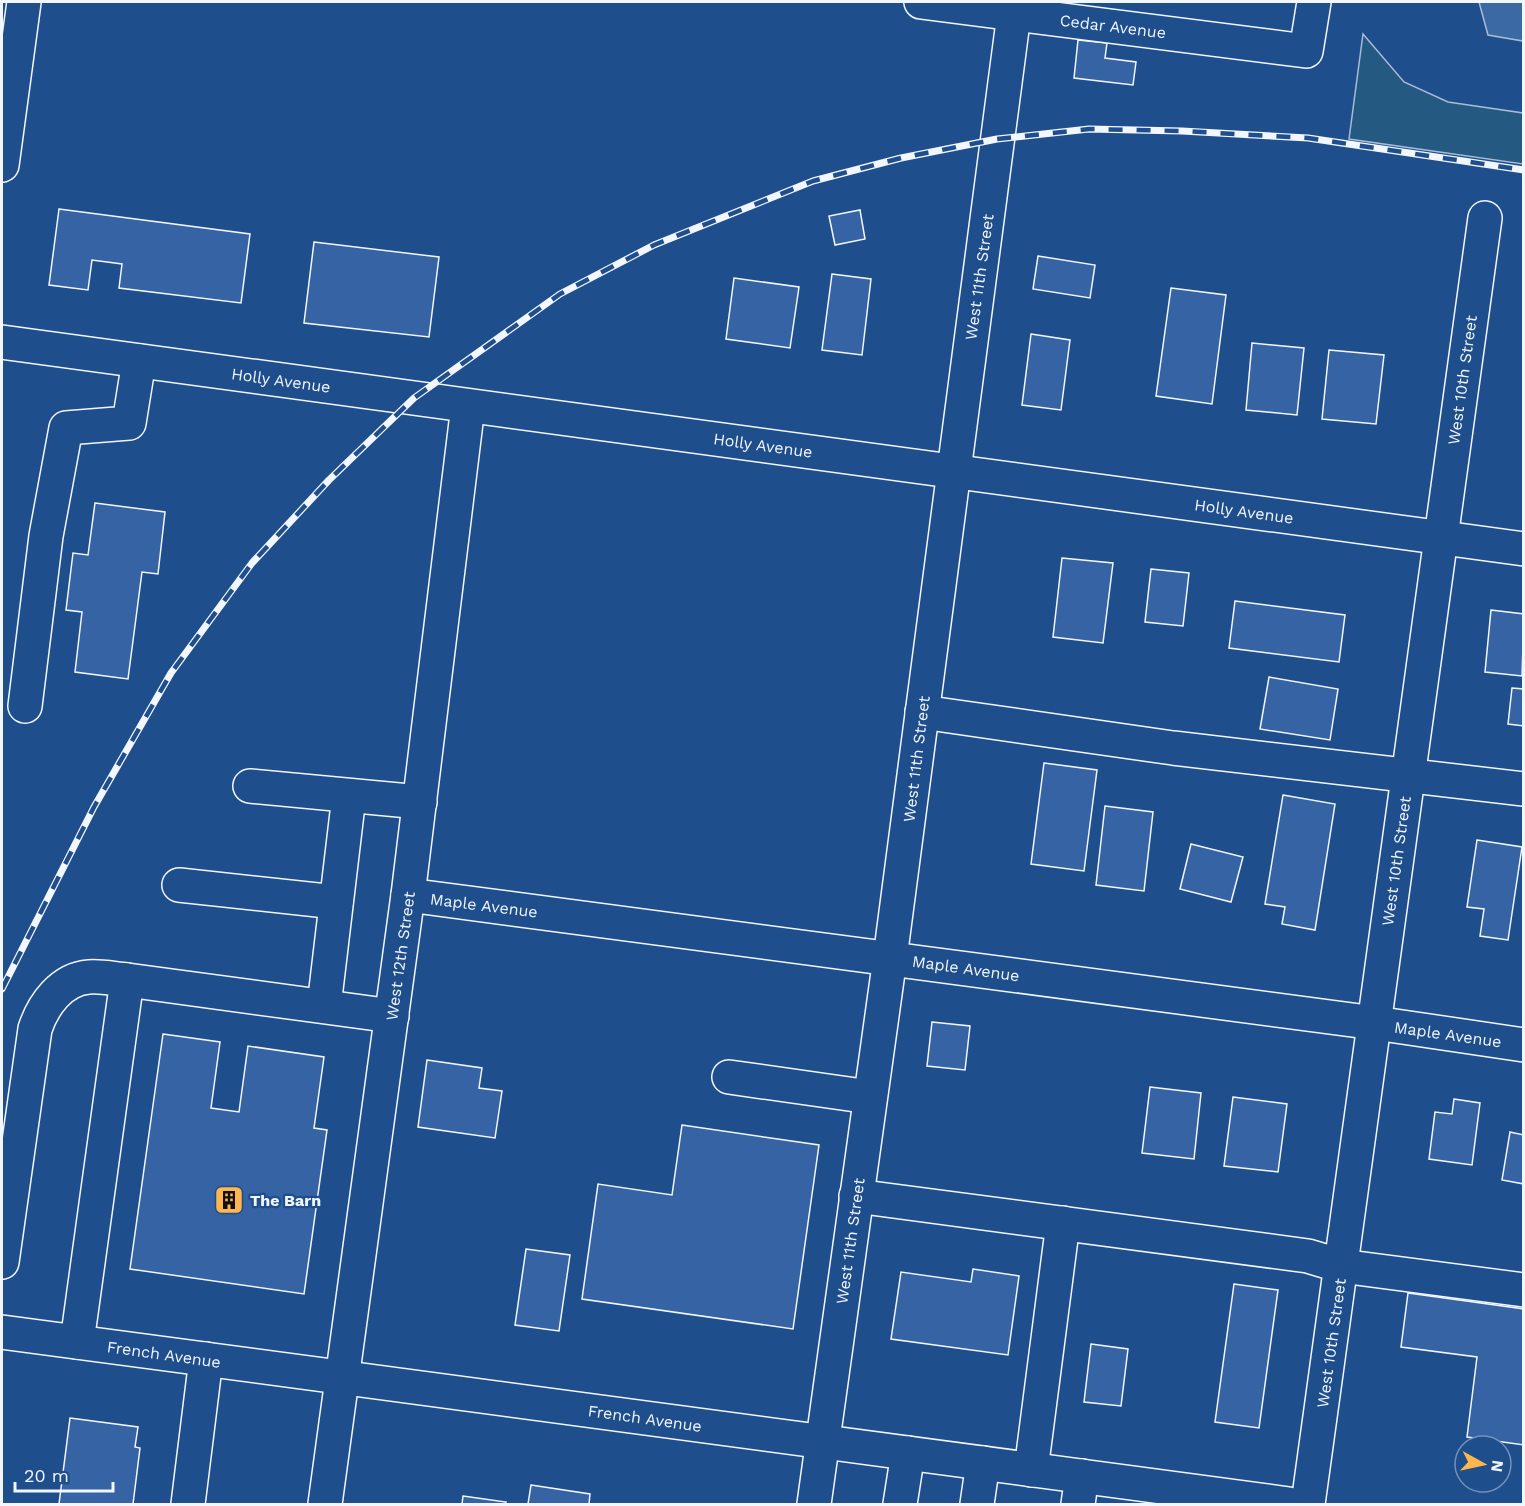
<svg xmlns="http://www.w3.org/2000/svg" width="1525" height="1506" font-family="'Work Sans',sans-serif">
  <style>
    .green { fill: #245a82; stroke: #a8bbd7; stroke-width: 1.5 }
    .water { fill: #3b69a3; stroke: #a8bbd7; stroke-width: 1.5 }
    .building { fill: #3563a3; stroke: #f2f6ff; stroke-width: 1.5 }
    .lines { fill: none; stroke-linecap: round; stroke-linejoin: round }
    .minor-casing { stroke: #f2f6ff; stroke-width: 36 }
    .major-casing { stroke: #f2f6ff; stroke-width: 36 }
    .minor { stroke: #1f4e8c; stroke-width: 33 }
    .major { stroke: #1f4e8c; stroke-width: 33 }
    .rail-casing { stroke: #f2f6ff; stroke-width: 7 }
    .rail { stroke: #1f4e8c; stroke-width: 4.5; stroke-dasharray: 14; stroke-linecap: butt }
    .labels { text-anchor: middle; stroke-width: 4.5; stroke-linejoin: round; paint-order: stroke }
    .street-label { font-size: 16px; fill: #f2f6ff; stroke: #1f4e8c }
    .poi-label { font-size: 16px; font-weight: bold; fill: #f2f6ff; stroke: #1f4e8c; text-anchor: start }
  </style>
  <rect width="100%" height="100%" fill="#1f4e8c"/>
  <!-- green -->
  <path class="green" d="M1363,34l41,48 44,20 75,11v51l-174,-25z"/>
  <!-- water -->
  <path class="water" d="M1479,2h44v39l-35,-6z"/>
  <!-- building -->
  <g class="building">
    <path d="M1078,40l29,3 -2,15 31,4 -3,23 -59,-7z"/>
    <path d="M59,209l191,25 -9,69 -122,-15 3,-24 -30,-4 -4,30 -39,-5z"/>
    <path d="M860,210l5,29 -30,6 -6,-29z"/>
    <path d="M314,242l125,15 -10,80 -125,-14z"/>
    <path d="M1038,256l57,9 -5,33 -57,-9z"/>
    <path d="M832,274l39,5 -9,76 -40,-5z"/>
    <path d="M734,278l65,9 -9,61 -64,-9z"/>
    <path d="M1171,288l55,7 -14,109 -56,-8z"/>
    <path d="M1031,334l39,6 -9,70 -39,-5z"/>
    <path d="M1252,343l52,5 -7,67 -51,-5z"/>
    <path d="M1329,350l55,5 -8,69 -54,-5z"/>
    <path d="M95,503l70,9 -7,62 -16,-2 -14,107 -53,-7 7,-60 -16,-2 7,-57 15,2z"/>
    <path d="M1062,558l51,5 -10,80 -50,-6z"/>
    <path d="M1151,569l38,4 -6,53 -38,-4z"/>
    <path d="M1235,601l110,14 -6,47 -110,-14z"/>
    <path d="M1491,610l33,4 -2,62 -37,-4z"/>
    <path d="M1269,677l69,12 -8,51 -70,-11z"/>
    <path d="M1512,688l12,1v37l-16,-2z"/>
    <path d="M1044,763l53,7 -13,101 -53,-7z"/>
    <path d="M1283,795l52,9 -20,126 -33,-6 3,-17 -20,-3z"/>
    <path d="M1105,806l48,6 -9,79 -48,-6z"/>
    <path d="M1477,840l45,7 -14,93 -28,-4 4,-27 -17,-2z"/>
    <path d="M1191,844l52,13 -12,45 -51,-13z"/>
    <path d="M932,1022l38,4 -5,44 -38,-4z"/>
    <path d="M163,1034l57,8 -9,66 28,4 9,-66 76,11 -10,71 13,2 -23,164 -174,-25z"/>
    <path d="M427,1060l55,8 -3,20 23,3 -7,47 -77,-11z"/>
    <path d="M1150,1087l51,6 -7,66 -52,-6z"/>
    <path d="M1233,1097l54,7 -9,68 -54,-6z"/>
    <path d="M1454,1099l26,4 -8,62 -43,-6 6,-47 17,2z"/>
    <path d="M682,1125l137,20 -26,184 -211,-30 16,-115 74,11z"/>
    <path d="M1510,1132l14,3v49l-22,-4z"/>
    <path d="M526,1249l44,6 -11,76 -44,-6z"/>
    <path d="M973,1269l46,7 -11,79 -117,-16 10,-67 70,10z"/>
    <path d="M1234,1284l44,6 -19,138 -44,-6z"/>
    <path d="M1408,1293l116,16v136l-57,-8 10,-80 -76,-10z"/>
    <path d="M1091,1344l37,5 -7,57 -37,-4z"/>
    <path d="M70,1418l68,9 -3,20 5,1 -7,56h-74z"/>
    <path d="M531,1485l59,9 -1,10h-61z"/>
    <path d="M463,1496l43,6 -1,2h-43z"/>
  </g>
  <g class="lines">
    <!-- minor casing -->
    <g class="minor-casing">
      <g id="minor">
        <path d="M921,2l385,49 8,-49"/>
        <path d="M2,165l22,-163"/>
        <path d="M2,342l1522,207"/>
        <path d="M25,706l21,-170 20,-108 63,-5 10,-62"/>
        <path d="M922,712l251,36 351,41"/>
        <path d="M250,786l170,16"/>
        <path d="M179,885l157,17"/>
        <path d="M408,895l967,128 149,22"/>
        <path d="M324,1006l25,-210"/>
        <path d="M729,1077l141,20"/>
        <path d="M856,1196l452,60 33,10 183,24"/>
        <path d="M2,1262l33,-233c8,-24 26,-50 54,-52 12,-1 26,2 38,3l265,36"/>
        <path d="M77,1342l50,-362"/>
        <path d="M1031,1470l32,-247"/>
        <path d="M188,1504l18,-145"/>
        <path d="M325,1504l83,-609 60,-489"/>
        <path d="M814,1504l76,-546 124,-944"/>
        <path d="M900,1504l8,-51"/>
        <path d="M977,1504l6,-41"/>
        <path d="M1078,1504l4,-28"/>
        <path d="M1308,1504l177,-1286"/>
      </g>
    </g>
    <!-- major casing -->
    <g class="major-casing">
      <path id="major" d="M2,1332l1287,172"/>
    </g>
    <!-- minor -->
    <use href="#minor" class="minor"/>
    <!-- major -->
    <use href="#major" class="major"/>
    <!-- rail casing -->
    <g class="rail-casing">
      <path id="rail" d="M2,989l92,-182 77,-134 81,-110 77,-83 85,-82 146,-104 94,-49 159,-64 88,-23 96,-19 92,-10 93,2 126,7 216,32"/>
    </g>
    <!-- rail -->
    <use href="#rail" class="rail"/>
  </g>
  <!-- icons -->
  <defs>
    <g id="building-square" transform="scale(1.5)"><rect x="-9" y="-9" width="18" height="18" rx="4" fill="#ffb74d" stroke="#1f4e8c"/><path d="M-4-6H4V6H1V3H-1V6H-4ZM-2.5-4.3h1.7v1.8h-1.7ZM.8-4.3h1.7v1.8H.8ZM-2.5-1h1.7V.8h-1.7ZM.8-1h1.7V.8H.8Z" fill="#111"/></g>
  </defs>
  <g fill-rule="evenodd">
    <use href="#building-square" x="229" y="1200"/>
  </g>
  <g class="labels">
    <!-- street labels -->
    <g class="street-label">
      <text transform="translate(1113 26) rotate(7)" y="6">Cedar Avenue</text>
      <text transform="translate(979 277) rotate(-82)" y="6">West 11th Street</text>
      <text transform="translate(281 380) rotate(8)" y="6">Holly Avenue</text>
      <text transform="translate(1462 380) rotate(-82)" y="6">West 10th Street</text>
      <text transform="translate(763 445) rotate(8)" y="6">Holly Avenue</text>
      <text transform="translate(1244 511) rotate(8)" y="6">Holly Avenue</text>
      <text transform="translate(916 759) rotate(-83)" y="6">West 11th Street</text>
      <text transform="translate(1396 861) rotate(-82)" y="6">West 10th Street</text>
      <text transform="translate(484 905) rotate(7)" y="6">Maple Avenue</text>
      <text transform="translate(400 956) rotate(-82)" y="6">West 12th Street</text>
      <text transform="translate(966 968) rotate(8)" y="6">Maple Avenue</text>
      <text transform="translate(1448 1034) rotate(8)" y="6">Maple Avenue</text>
      <text transform="translate(850 1241) rotate(-82)" y="6">West 11th Street</text>
      <text transform="translate(1331 1343) rotate(-82)" y="6">West 10th Street</text>
      <text transform="translate(164 1354) rotate(8)" y="6">French Avenue</text>
      <text transform="translate(645 1418) rotate(8)" y="6">French Avenue</text>
    </g>
    <!-- poi labels -->
    <g class="poi-label">
      <text x="250" y="1206">The Barn</text>
    </g>
  </g>
  <!-- border -->
  <rect width="1525" height="1506" fill="none" stroke="#f2f6ff" stroke-width="6"/>
  <!-- north arrow -->
  <g transform="translate(1483 1464) rotate(98)"><circle r="28" fill="#1f4e8c" stroke="#7391ba" stroke-width="1.5"/>
  <path d="M0-4.5L10 22L0 15L-10 22Z" fill="#ffb74d"/>
  <text y="-9" font-size="16" font-weight="bold" text-anchor="middle" fill="#f2f6ff">N</text>
  </g>
  <!-- scale -->
  <path d="M15 1482v9h98v-9" fill="none" stroke="#f2f6ff" stroke-width="3"/>
  <text x="24" y="1482" font-size="18" fill="#f2f6ff" stroke="#1f4e8c" stroke-width="4.5" paint-order="stroke">20 m</text>
</svg>
